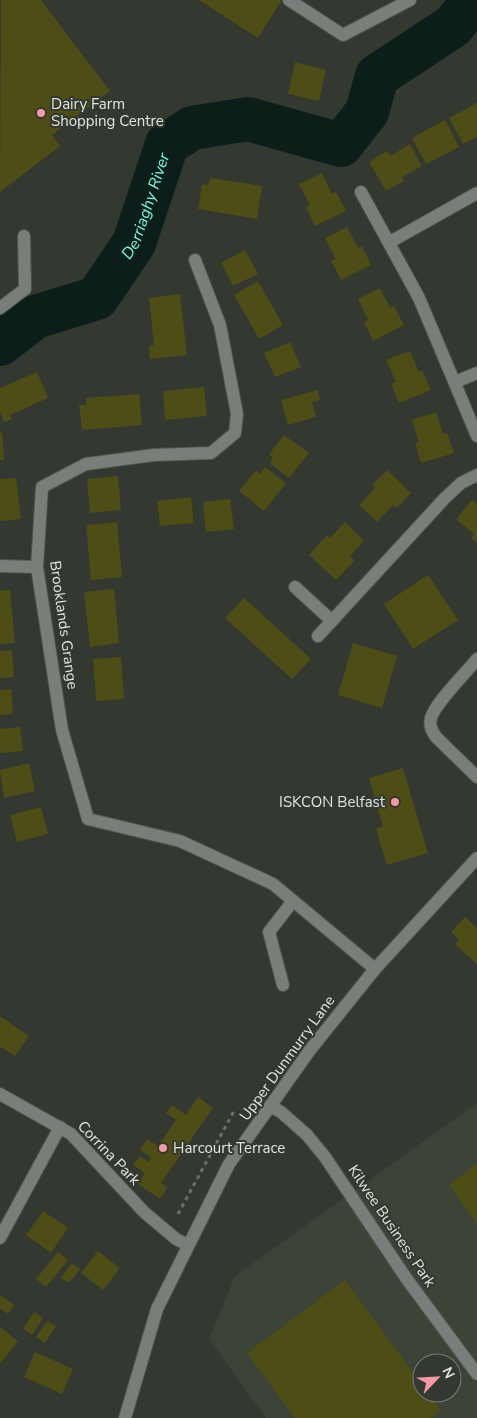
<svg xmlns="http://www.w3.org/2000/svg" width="477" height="1418" font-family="'Nunito Sans',sans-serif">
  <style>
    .built { fill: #3c4437; fill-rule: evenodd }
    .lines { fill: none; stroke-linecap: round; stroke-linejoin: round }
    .river { stroke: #0c1e1a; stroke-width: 44 }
    .building { fill: #4f4d16 }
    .minor-casing { stroke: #4f544c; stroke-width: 14 }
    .path { stroke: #6b7068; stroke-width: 3; stroke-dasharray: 4 4; stroke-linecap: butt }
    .minor { stroke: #797e7b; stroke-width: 12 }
    .poi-dot { fill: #f49aa6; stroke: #333830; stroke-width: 2 }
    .labels { text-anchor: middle; stroke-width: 4; stroke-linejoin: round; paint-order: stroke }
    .poi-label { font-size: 15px; fill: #e2e5e0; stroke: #333830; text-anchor: start }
    .street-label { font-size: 15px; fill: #e2e5e0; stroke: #333830 }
    .water-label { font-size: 16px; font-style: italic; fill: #74fbe3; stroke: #333830 }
  </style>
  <rect width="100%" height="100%" fill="#333830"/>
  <!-- built -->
  <path class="built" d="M477,1103v315h-211l-57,-79 26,-63zM422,1363h30v30h-30z"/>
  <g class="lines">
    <!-- river -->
    <path class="river" id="s1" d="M0,344l35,-27 62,-19 37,-55 33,-99 25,-16 56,-9 93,26 26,-33 10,-36 76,-50 21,-26"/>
  </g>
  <!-- building -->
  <g class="building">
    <path d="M1,0h40l69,91 -58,44 8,11 -60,46z"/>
    <path d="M199,0h81l1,1 -23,37z"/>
    <path d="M295,62l31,8 -7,31 -31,-7z"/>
    <path d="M477,103v34l-14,7 -14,-26z"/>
    <path d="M445,120l14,27 -33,17 -14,-26z"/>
    <path d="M410,144l12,22 -20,11 2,4 -18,10 -17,-29 18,-11 3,5z"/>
    <path d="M322,173l10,21 4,-2 10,19 -31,15 -9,-19 4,-2 -11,-21z"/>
    <path d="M210,178l52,8 -5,33 -59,-10 4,-25 7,1z"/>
    <path d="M347,227l11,21 4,-2 9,19 -30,15 -10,-19 5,-2 -11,-21z"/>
    <path d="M245,250l13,24 -25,12 -12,-23z"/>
    <path d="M258,281l25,44 -24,14 -25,-44z"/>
    <path d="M380,288l10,20 4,-2 10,19 -31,16 -9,-19 4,-2 -10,-21z"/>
    <path d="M180,294l7,61 -37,4 -1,-13 5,-1 -5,-47z"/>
    <path d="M290,342l11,25 -26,10 -11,-24z"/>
    <path d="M410,351l9,21 3,-2 9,20 -32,13 -8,-19 5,-2 -10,-22z"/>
    <path d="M37,372l11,26 -38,17 2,4 -8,3 -4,-10v-24z"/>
    <path d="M204,387l3,29 -42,4 -2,-29z"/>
    <path d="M318,390l2,10 -8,2 4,15 -28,8 -7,-25z"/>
    <path d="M139,394l3,31 -60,5 -3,-25h7v-7z"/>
    <path d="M436,412l7,22 4,-1 7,20 -33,10 -6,-20 4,-1 -7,-22z"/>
    <path d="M2,432l2,28h-4v-27z"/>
    <path d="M284,435l25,18 -20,25 -19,-15 3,-5 -4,-4z"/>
    <path d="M265,467l21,16 -22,28 -25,-20 17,-21 4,4z"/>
    <path d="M387,470l24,23 -14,15 -4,-3 -16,17 -18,-17 16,-17 -3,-3z"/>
    <path d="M118,476l3,34 -31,3 -3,-34z"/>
    <path d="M16,478l5,41 -21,2v-42z"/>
    <path d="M191,497l3,26 -34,3 -3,-25z"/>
    <path d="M230,499l4,30 -28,3 -3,-30z"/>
    <path d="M472,500l5,4v39l-6,-5 3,-4 -18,-15z"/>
    <path d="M117,522l5,55 -31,3 -5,-55z"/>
    <path d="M345,522l19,19 -14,15 4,5 -18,19 -27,-25 18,-20 3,3z"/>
    <path d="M428,575l30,45 -45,29 -29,-45z"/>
    <path d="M114,589l5,54 -29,4 -6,-55z"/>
    <path d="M10,590l5,53 -15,1v-53z"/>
    <path d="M244,598l67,61 -19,20 -67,-61z"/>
    <path d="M353,643l44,13 -15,52 -44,-13z"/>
    <path d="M12,650l2,27 -14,1v-27z"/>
    <path d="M121,657l3,42 -28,2 -3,-42z"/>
    <path d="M11,689l2,25 -13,1v-25z"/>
    <path d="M20,727l3,24 -23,2v-24z"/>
    <path d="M29,763l6,28 -31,7 -4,-28z"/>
    <path d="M403,768l25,85 -41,12 -11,-36 7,-3 -14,-48z"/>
    <path d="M41,807l7,27 -31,8 -7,-27z"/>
    <path d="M465,917l12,11v36l-22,-20 4,-4 -8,-8z"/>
    <path d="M0,1016l29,20 -14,20 -14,-9 -1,2z"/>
    <path d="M198,1097l15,11 -52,75 7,4 -8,12 -22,-15 7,-11 -12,-8 7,-9 8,6 3,-4 -11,-8 7,-11 11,7 18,-26 -10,-7 6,-8 14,10z"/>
    <path d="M477,1164v59l-28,-38z"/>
    <path d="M43,1211l25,17 -17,25 -25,-18z"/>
    <path d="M98,1251l22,17 -17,22 -22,-17z"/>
    <path d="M58,1252l10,8 -22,27 -10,-8z"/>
    <path d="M72,1263l8,6 -11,14 -8,-5z"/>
    <path d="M345,1280l77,105v8h6l13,17 -11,8h-135l-48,-65z"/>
    <path d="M0,1295l14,10 -6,9 -8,-6z"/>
    <path d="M34,1312l9,6 -11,17 -9,-6z"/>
    <path d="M47,1321l9,5 -11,17 -9,-6z"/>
    <path d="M0,1327l18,14 -18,23z"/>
    <path d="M35,1352l38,17 -11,25 -38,-17z"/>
  </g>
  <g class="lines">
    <!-- minor casing -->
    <g class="minor-casing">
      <g id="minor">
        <path d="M289,0l54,35 67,-35"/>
        <path d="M361,192l58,106 58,138"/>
        <path d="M390,242l87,-49"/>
        <path d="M195,260l25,65 17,89 -2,19 -24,20 -57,2 -68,9 -44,23 -5,80 25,163 26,89 92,22 93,43 102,85"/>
        <path d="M0,308l25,-19 -1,-53"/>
        <path d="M455,382l22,-9"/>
        <path d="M0,566l37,1"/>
        <path d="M295,587l37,34"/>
        <path d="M318,636l126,-137 17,-16 16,-8"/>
        <path d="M477,659c-11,14 -42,44 -46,59 -2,8 1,13 5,19l41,40"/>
        <path d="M283,985l-14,-53 24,-31"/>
        <path d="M0,1094l71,40 73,78 32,27 12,6"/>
        <path d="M270,1106l11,6 26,23 18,22 81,121 71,96"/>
        <path d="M0,1238l60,-111"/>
        <path d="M125,1418l32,-109 72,-145 81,-114 65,-81 102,-111"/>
      </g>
    </g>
    <!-- path -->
    <path class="path" d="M178,1214l56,-103"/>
    <!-- minor -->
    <use href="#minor" class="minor"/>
  </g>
  <!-- markers -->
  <g class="poi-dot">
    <circle cx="41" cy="113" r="5"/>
    <circle cx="395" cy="802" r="5"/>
    <circle cx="163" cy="1148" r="5"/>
  </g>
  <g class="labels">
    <!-- poi labels -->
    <g class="poi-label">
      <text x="51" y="109">Dairy Farm<tspan x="51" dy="17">Shopping Centre</tspan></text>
      <text x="385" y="807" text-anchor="end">ISKCON Belfast</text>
      <text x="173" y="1153">Harcourt Terrace</text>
    </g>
    <!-- street labels -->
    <g class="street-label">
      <text transform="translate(64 625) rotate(82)" y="5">Brooklands Grange</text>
      <text transform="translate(287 1058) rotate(-54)" y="5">Upper Dunmurry Lane</text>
      <text transform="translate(109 1153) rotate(46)" y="5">Corrina Park</text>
      <text transform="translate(392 1226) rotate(56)" y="5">Kilwee Business Park</text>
    </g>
    <!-- water labels -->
    <g class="water-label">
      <text dy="6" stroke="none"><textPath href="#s1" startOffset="214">Derriaghy River</textPath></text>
    </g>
  </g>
  <!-- north arrow -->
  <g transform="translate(437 1378) rotate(65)"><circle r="24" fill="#333830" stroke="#797d76"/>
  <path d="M0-4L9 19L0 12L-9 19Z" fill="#f49aa6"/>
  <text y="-8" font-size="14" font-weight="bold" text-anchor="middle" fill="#e2e5e0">N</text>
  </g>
</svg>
